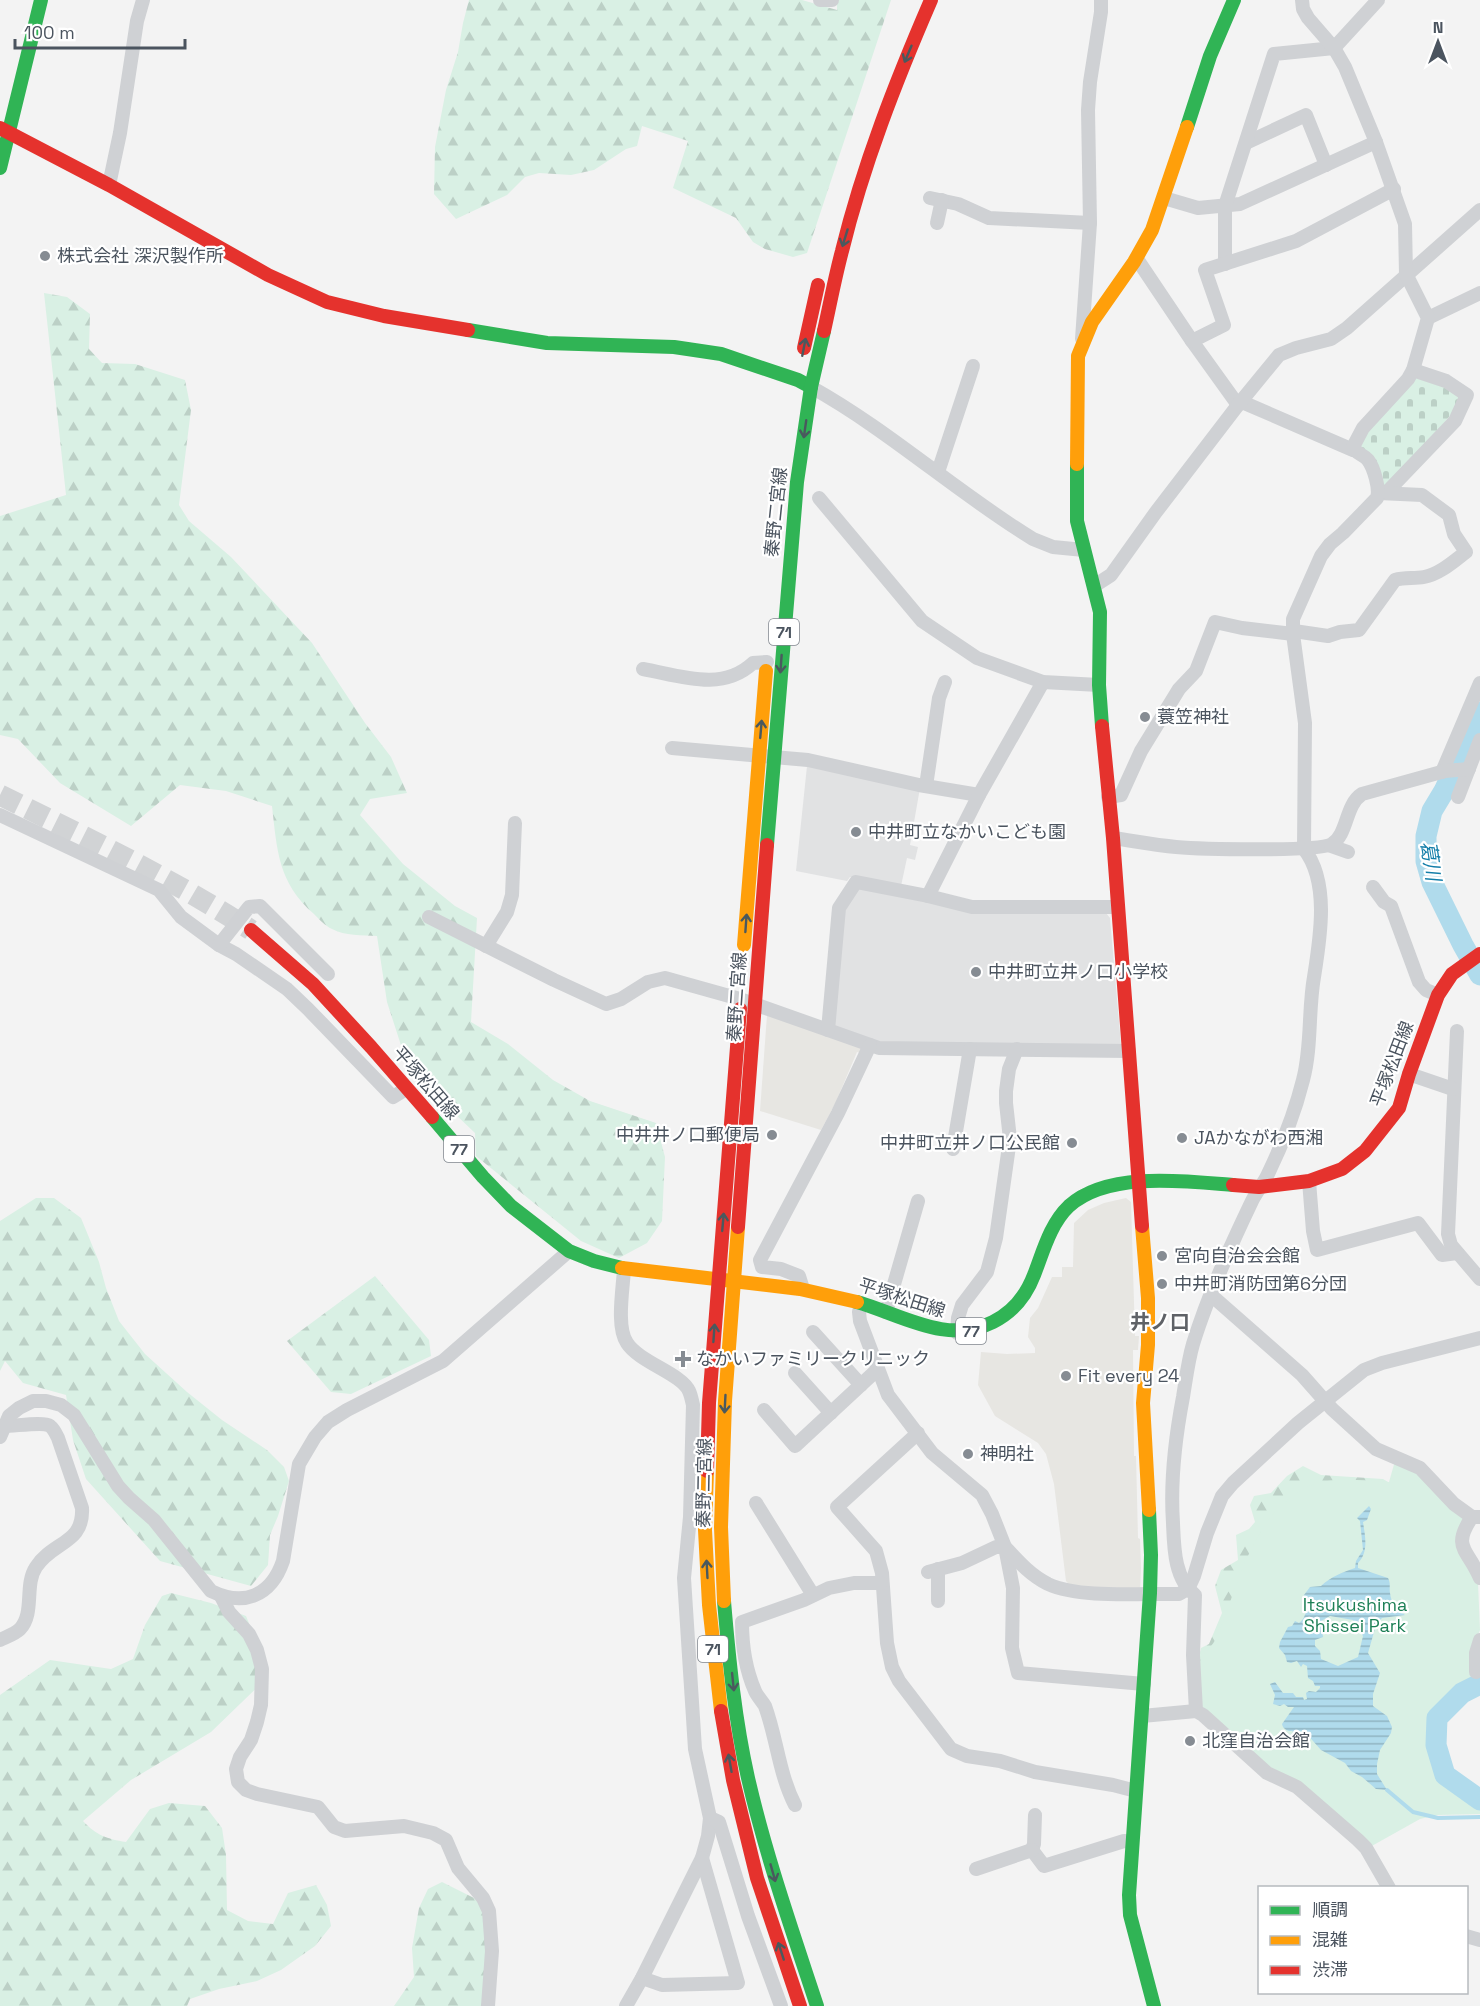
<svg xmlns="http://www.w3.org/2000/svg" width="1480" height="2006" font-family="'Space Grotesk','Noto Sans JP',sans-serif">
  <style>
    .commercial { fill: #e7e6e2 }
    .education { fill: #e1e2e3 }
    .forest { fill: url(#forest-firs) }
    .cemetery { fill: url(#cemetery-stones) }
    .park { fill: #d9f0e4 }
    .water { fill: url(#water-rules); fill-rule: evenodd }
    .lines { fill: none; stroke-linecap: round; stroke-linejoin: round }
    .stream { stroke: #b0dbec; stroke-width: 4 }
    .river { stroke: #b0dbec; stroke-width: 21 }
    .primary-tunnel { stroke: #d1d3d5; stroke-width: 21; stroke-dasharray: 21 10; stroke-linecap: butt }
    .street { stroke: #cfd1d4; stroke-width: 14 }
    .fast { stroke: #30b455; stroke-width: 14 }
    .slow { stroke: #ff9f0a; stroke-width: 14 }
    .jam { stroke: #e5322d; stroke-width: 14 }
    .oneway { stroke: #4a595e }
    .poi-dot { fill: #868c93; stroke: #fff; stroke-width: 2 }
    .labels { text-anchor: middle; stroke-width: 4.5; stroke-linejoin: round; paint-order: stroke }
    .shield { fill: #fff; stroke: #81878f; stroke-width: 1.5 }
    .shield-label { font-size: 16px; font-weight: bold; fill: #4b545f }
    .poi-label { font-size: 18px; fill: #4b545f; stroke: #fff; text-anchor: start }
    .street-label { font-size: 18px; fill: #4b545f; stroke: #fff }
    .park-label { font-size: 18px; fill: #1c7f55; stroke: #fff }
    .water-label { font-size: 20px; font-style: italic; fill: #137ea9; stroke: #fff }
    .neighbourhood-label { font-size: 20px; font-weight: bold; fill: #5f6267; stroke: #fff }
  </style>
  <defs>
    <pattern id="forest-firs" width="22" height="20" patternUnits="userSpaceOnUse" patternTransform="scale(1.5)"><rect width="22" height="20" fill="#d9f0e4"/><path d="M5 1l3.5 6h-7zM16 11l3.5 6h-7z" fill="#bcd0c6"/></pattern>
    <pattern id="cemetery-stones" width="16" height="16" patternUnits="userSpaceOnUse" patternTransform="scale(1.5)"><rect width="16" height="16" fill="#d9f0e4"/><path d="M2 7V4a2 2 0 0 1 4 0v3zM10 15v-3a2 2 0 0 1 4 0v3z" fill="#bcd0c6"/></pattern>
    <pattern id="water-rules" width="6" height="5" patternUnits="userSpaceOnUse" patternTransform="scale(1.5)"><rect width="6" height="5" fill="#b0dbec"/><path d="M0 2.5h6" fill="none" stroke="#91b4c2"/></pattern>
  </defs>
  <rect width="100%" height="100%" fill="#f3f3f3"/>
  <!-- commercial -->
  <g class="commercial">
    <path d="M767,1015l96,32 -3,6 -3,-1 -22,52 -14,26 -61,-19z"/>
    <path d="M1126,1198l5,4 4,134h4l-1,14h-5l1,106h2l2,82 2,1 1,29 -1,23 -68,-3 -6,-7 -12,-97 -8,-30 -8,-11 -43,-27 -17,-31 3,-33 26,2 28,-1v-5l-7,-11 2,-19 8,-10 14,-31h10v-10h11l1,-44 14,-13 16,-7z"/>
  </g>
  <!-- education -->
  <g class="education">
    <path d="M807,766l113,22 -10,57 8,2 -3,13 -8,-2 -6,28 -51,-9 -3,4 -51,-10z"/>
    <path d="M858,886l116,26 132,1 4,5 11,127 -238,-1 -49,-16 9,-117z"/>
  </g>
  <!-- forest -->
  <g class="forest">
    <path d="M469,0h333l35,10v-10h54l-84,253 -14,4 -28,-8 -12,-7 -17,-24 -63,-30 15,-47 -46,-15 -5,20 -11,3 -32,21 -23,5 -32,-2 -14,4 -18,18 -51,24 -22,-25 1,-47 11,-57 12,-38 5,-29z"/>
    <path d="M44,293l23,4 23,17 -1,35 13,14 33,1 50,16 6,30 -12,95 10,16 42,36 81,86 53,80 26,34 16,36 -37,6 -10,16 43,49 52,42 22,12 -6,104 37,22 45,36 37,21 66,22 9,34 -3,64 -15,22 -28,15 -38,-17 -105,-85 -1,-23 -66,-63 -22,-68 -10,-66c-15,-1 -32,0 -45,-7 -7,-3 -13,-10 -18,-15 -36,-31 -37,-64 -42,-108l-46,-15 -46,-6 -49,41 -71,-43 -42,-44 -18,-4v-219l66,-21z"/>
    <path d="M36,1198h18l27,20 18,44 7,26 13,33 26,33 42,38 35,28 45,30 17,17 5,14 -11,35 -8,19 -2,30 -17,21 -91,-25 -74,-82 -13,-39 -7,-45 -43,-12 -18,-22 -5,10v-150z"/>
    <path d="M375,1276l54,64 2,16 -80,38 -20,-2 -44,-51z"/>
    <path d="M1303,1466l18,9 62,4 17,10 -204,180 5,-21 8,-4 13,-31 -7,-27 6,-16 17,-10 -2,-25 13,-6 6,-7 -5,-17 4,-9 17,-3 16,-17z"/>
    <path d="M171,1593l40,10 35,13 20,49 1,13 -56,54 -80,48 -48,41c13,14 24,18 43,21l24,-33 19,-6 36,3 17,22 4,27 1,55 21,11 25,3 15,-31 28,-8 11,20 4,21 -16,20 -34,24 -24,11 -38,8 -29,10 -3,7h-187v-311l50,-35 61,9 22,-10 12,-34 17,-29z"/>
    <path d="M442,1882l50,25 -7,99h-91l20,-29 -2,-29 7,-40 9,-19z"/>
  </g>
  <!-- cemetery -->
  <path class="cemetery" d="M1421,376l39,19 1,5 -12,17 -58,67 -6,2 -4,-2 -21,-35c7,-27 35,-50 54,-70z"/>
  <!-- park -->
  <path class="park" d="M1395,1461l25,9 46,49 -7,16 19,48 2,47 -9,22 2,24c-11,8 -24,15 -32,27 -18,26 -16,68 11,88 8,7 19,11 28,17v6l-43,1 -17,4 -50,28 -91,-71 -72,-65 -7,-7c0,-11 -3,-31 0,-41 2,-10 14,-17 17,-27 22,-51 33,-116 86,-147 24,-14 59,-8 86,-7z"/>
  <!-- water -->
  <path class="water" d="M1369,1506l2,3 -4,11 -4,2c2,14 6,30 -5,41v5l30,10c3,6 1,9 2,15 1,10 7,17 15,22l-23,3 -6,7 -8,28 12,20 -7,21v12l14,10 5,11 -1,6 -11,17 -3,14v10l10,16 -11,-1 -14,-12 -11,-6 -6,-8 -24,-13 -16,-18c-8,-1 -21,2 -23,-8l12,-17h-6l-4,-3 -4,2 -7,-2 2,-9 -5,-11 5,-2 8,11h10l3,4h7l1,3 3,-1 -1,-6 3,-2 7,1 4,-4v-2h-5l-2,-5 -5,-3 -1,-12 -4,-2 -2,3 -4,-6 -6,2 -4,-1 -2,-7 -6,-7 1,-6 8,-15 4,-1 3,-5 4,2c9,-6 8,-19 5,-28l6,-8 11,-1c11,-10 20,-13 34,-18l1,-7 7,-11 -3,-29 -3,-3zM1330,1616l23,4 10,16 -5,21 -20,9 -17,-7 -1,-8 -5,-5v-6l8,-3 -2,-16z"/>
  <g class="lines">
    <!-- stream -->
    <path class="stream" d="M1387,1790l26,22 25,6 42,-1"/>
    <!-- river -->
    <g class="river">
      <path d="M1480,712l-36,79 -12,20 -6,25v25l6,21 31,63 17,30"/>
      <path d="M1480,1684l-18,9 -25,25 -1,27 9,30 35,25"/>
    </g>
    <!-- primary-tunnel -->
    <path class="primary-tunnel" d="M0,795c85,42 171,83 251,135"/>
    <!-- street -->
    <g class="street">
      <path d="M820,0h12"/>
      <path d="M1246,143l60,-28 20,50"/>
      <path d="M109,185l11,-52 17,-112 6,-21"/>
      <path d="M930,198l28,6 31,14 101,5"/>
      <path d="M1164,198l34,10 42,-4 136,-62"/>
      <path d="M937,223l5,-23"/>
      <path d="M1137,259l55,82 46,64"/>
      <path d="M1225,264v-58l49,-152 60,-6 44,-48"/>
      <path d="M1428,318l52,-25"/>
      <path d="M1082,339l8,-116 -2,-113 2,-28 11,-70v-12"/>
      <path d="M1192,341l32,-16 -19,-55 91,-29 98,-52"/>
      <path d="M811,387c79,44 145,105 222,152l20,8 31,3"/>
      <path d="M1242,402l111,48"/>
      <path d="M938,472l35,-106"/>
      <path d="M1386,493l69,-72 12,-26 -21,-14 -33,-11"/>
      <path d="M819,498l103,123 55,37 66,24 56,3"/>
      <path d="M1094,586l17,-11 45,-63 82,-107 41,-50 17,-7 35,-9 16,-11 133,-118"/>
      <path d="M1294,631l34,5 12,-4 19,-2 36,-50c10,-3 19,-1 29,-3 16,-3 30,-16 42,-25l-12,-18 -5,-19 -27,-20 -43,-2"/>
      <path d="M643,669c38,7 79,23 110,-6l14,-1"/>
      <path d="M672,748l136,12 111,25 60,10"/>
      <path d="M1442,772l38,-89"/>
      <path d="M926,786l13,-88 6,-16"/>
      <path d="M1108,797l13,-2 20,-44 38,-62 17,-18 19,-49 27,6 51,6"/>
      <path d="M1458,797l22,-57"/>
      <path d="M0,815l159,75 22,27 38,28 17,9 51,35 21,20 85,88 13,-8"/>
      <path d="M1113,838c21,3 42,7 63,9 21,2 144,5 156,-3 16,-10 13,-39 30,-50l83,-23 24,-2"/>
      <path d="M1331,846l17,6"/>
      <path d="M1373,887l11,15 7,4 28,76 7,8 12,5"/>
      <path d="M928,896l51,-101 64,-113"/>
      <path d="M429,917l125,63 52,24 15,-5 27,-17 17,-4 75,21 139,49 250,3"/>
      <path d="M219,945l30,-38 11,-1 68,68"/>
      <path d="M486,946l21,-34 5,-17 3,-72"/>
      <path d="M828,1030l11,-122 17,-26 72,14 44,11h146"/>
      <path d="M1457,1031l-9,203 3,11 29,34"/>
      <path d="M1409,1074l44,15"/>
      <path d="M953,1149l17,-100"/>
      <path d="M1309,1181l4,50 4,19 101,-27 24,32 15,-2"/>
      <path d="M624,1269c-1,20 -8,58 3,74 12,19 55,31 62,48 2,4 3,10 4,14l-3,112 -6,61 11,171 15,69 -2,18 -6,22 -60,120 -16,28"/>
      <path d="M803,1289l-4,-13 -18,-7 -19,-2 -2,-7 78,-147 32,-68"/>
      <path d="M1211,1295l91,80 30,34 44,40 44,19 34,36 18,13h8"/>
      <path d="M861,1303l-2,9 1,9 28,74 44,58 50,42 10,19 13,33 8,41 -1,60 6,25 126,11"/>
      <path d="M886,1312l32,-111"/>
      <path d="M813,1332l48,53"/>
      <path d="M957,1333l1,-15 4,-13 25,-33 9,-34 14,-99 -4,-36v-12l3,-22 8,-20"/>
      <path d="M795,1373l36,40"/>
      <path d="M764,1410l31,36 83,-77"/>
      <path d="M0,1426c11,1 43,-5 50,0 4,3 6,8 8,12l24,70c2,36 -29,33 -46,59 -12,18 -1,46 -16,62 -5,5 -14,8 -20,11"/>
      <path d="M918,1433l-81,74 39,44 6,22 5,70 5,24 7,14 52,68 16,7 33,5 35,11 78,13 23,6"/>
      <path d="M0,1437l9,-21 10,-8 14,-7h13l15,4 13,10 44,71 11,12 25,22 57,71c33,16 60,5 72,-30l16,-97 16,-27 13,-15 19,-12 96,-49 126,-110"/>
      <path d="M756,1503l57,92"/>
      <path d="M1472,1517c-21,31 -4,32 8,61"/>
      <path d="M938,1569v32"/>
      <path d="M928,1572l34,-9 34,-16h9c13,14 25,28 43,37 33,15 94,9 131,10l9,-5 6,-13 13,-43 15,-37 11,-13 65,-60 66,-53 18,-7 98,-25"/>
      <path d="M221,1596l8,16 20,22 8,16 5,19 -1,36 -4,17 -6,18 -11,17 -4,12 2,13 8,8 11,4 61,13 16,20 11,4 59,-5 29,7 13,7 12,28 25,30 6,13 3,40 -4,55"/>
      <path d="M1476,1672v-19l4,-13"/>
      <path d="M1196,1711l-3,-56 2,-60c-21,-16 -21,-48 -22,-72 -3,-43 2,-84 10,-126 3,-18 5,-36 10,-53 15,-49 37,-97 59,-143 5,-10 12,-18 16,-27 14,-29 27,-62 35,-94 9,-34 5,-69 11,-103 6,-38 16,-95 -10,-128l1,-126 -12,-89v-15l28,-63 9,-12 13,-11 34,-35c3,-9 -3,-30 -9,-38 -5,-6 -12,-6 -15,-13l10,-19 45,-49 5,-9 15,-52 -22,-44 -1,-50 -29,-82 -31,-75 -11,-19 -26,-30 -5,-9 -1,-9"/>
      <path d="M1142,1716l54,-5 7,4 64,58 30,14 61,53 8,8 23,40"/>
      <path d="M795,1805c-16,-31 -18,-66 -30,-99 -3,-5 -8,-10 -10,-15 -10,-23 -13,-45 -13,-69l62,-22 25,-12 25,-5h27"/>
      <path d="M710,1818l9,4 29,94 33,90"/>
      <path d="M1032,1850l12,16 80,-25 8,1"/>
      <path d="M1032,1850l2,-6 1,-29"/>
      <path d="M976,1869l56,-19"/>
      <path d="M1466,1936l14,4"/>
      <path d="M642,1978l20,7 76,-2 -36,-125"/>
    </g>
    <!-- fast -->
    <g class="fast">
      <path d="M1187,127l23,-71 24,-56"/>
      <path d="M0,168l41,-168"/>
      <path d="M468,330l79,13 127,4 47,7 77,26 13,7"/>
      <path d="M1077,464v57l23,91 -1,73 3,41"/>
      <path d="M767,845l30,-363 14,-95 13,-56"/>
      <path d="M432,1117l51,60 28,29 58,45 25,10 28,7"/>
      <path d="M857,1302c45,13 90,43 136,20 20,-10 33,-26 41,-47 9,-23 16,-51 35,-69 39,-35 116,-25 164,-21"/>
      <path d="M1149,1510l2,45 -1,38 -21,302 1,20 24,91"/>
      <path d="M724,1601c5,59 11,119 24,177 18,78 44,152 69,228"/>
    </g>
    <!-- slow -->
    <g class="slow">
      <path d="M1077,464l1,-108 14,-34 42,-60 18,-32 35,-103"/>
      <path d="M744,945l22,-274"/>
      <path d="M1142,1226l6,72v47l-5,58 6,107"/>
      <path d="M622,1268l178,21 57,13"/>
      <path d="M707,1471l-2,59 4,75 12,106"/>
      <path d="M724,1601l-3,-74 4,-126 13,-174"/>
    </g>
    <!-- jam -->
    <g class="jam">
      <path d="M0,128l109,57 159,90 59,27 57,14 84,14"/>
      <path d="M824,331c6,-27 11,-54 18,-80 21,-86 54,-170 89,-251"/>
      <path d="M804,348l14,-63"/>
      <path d="M1102,726l11,112 29,388"/>
      <path d="M251,930l62,54 58,63 61,70"/>
      <path d="M1233,1185l26,2 50,-6 33,-12 23,-18 34,-43 10,-34 29,-79 14,-21 28,-20"/>
      <path d="M738,1227l29,-382"/>
      <path d="M707,1471l2,-68 31,-394"/>
      <path d="M721,1711l12,69 24,98 43,128"/>
    </g>
  </g>
  <!-- one-way arrows -->
  <defs><path id="oneway-shaft" d="M-6 0H5M1.5-3L5.5 0L1.5 3" fill="none" stroke-width="1.6" stroke-linecap="round" stroke-linejoin="round" transform="scale(1.5)"/></defs>
  <g class="oneway">
    <use href="#oneway-shaft" transform="translate(908 54) rotate(113)"/>
    <use href="#oneway-shaft" transform="translate(845 238) rotate(107)"/>
    <use href="#oneway-shaft" transform="translate(804 347) rotate(-79)"/>
    <use href="#oneway-shaft" transform="translate(805 429) rotate(98)"/>
    <use href="#oneway-shaft" transform="translate(781 664) rotate(94)"/>
    <use href="#oneway-shaft" transform="translate(761 729) rotate(-85)"/>
    <use href="#oneway-shaft" transform="translate(746 923) rotate(-86)"/>
    <use href="#oneway-shaft" transform="translate(723 1222) rotate(-85)"/>
    <use href="#oneway-shaft" transform="translate(714 1333) rotate(-86)"/>
    <use href="#oneway-shaft" transform="translate(725 1404) rotate(93)"/>
    <use href="#oneway-shaft" transform="translate(707 1569) rotate(-93)"/>
    <use href="#oneway-shaft" transform="translate(733 1682) rotate(84)"/>
    <use href="#oneway-shaft" transform="translate(730 1763) rotate(-100)"/>
    <use href="#oneway-shaft" transform="translate(773 1873) rotate(74)"/>
    <use href="#oneway-shaft" transform="translate(781 1951) rotate(-108)"/>
  </g>
  <!-- markers -->
  <g class="poi-dot">
    <circle cx="45" cy="256" r="6"/>
    <circle cx="1145" cy="717" r="6"/>
    <circle cx="856" cy="832" r="6"/>
    <circle cx="976" cy="972" r="6"/>
    <circle cx="772" cy="1135" r="6"/>
    <circle cx="1182" cy="1138" r="6"/>
    <circle cx="1072" cy="1143" r="6"/>
    <circle cx="1162" cy="1256" r="6"/>
    <circle cx="1162" cy="1284" r="6"/>
    <path d="M680 1350h6v6h6v6h-6v6h-6v-6h-6v-6h6z"/>
    <circle cx="1066" cy="1376" r="6"/>
    <circle cx="968" cy="1454" r="6"/>
    <circle cx="1190" cy="1741" r="6"/>
  </g>
  <g class="labels">
    <!-- shield labels -->
    <g class="shield">
      <rect x="769" y="619" width="30" height="26" rx="4.5"/>
      <rect x="444" y="1136" width="30" height="26" rx="4.5"/>
      <rect x="956" y="1318" width="30" height="26" rx="4.5"/>
      <rect x="698" y="1636" width="30" height="26" rx="4.5"/>
    </g>
    <g class="shield-label">
      <text x="784" y="638">71</text>
      <text x="459" y="1155">77</text>
      <text x="971" y="1337">77</text>
      <text x="713" y="1655">71</text>
    </g>
    <!-- poi labels -->
    <g class="poi-label">
      <text x="57" y="262">株式会社 深沢製作所</text>
      <text x="1157" y="723">蓑笠神社</text>
      <text x="868" y="838">中井町立なかいこども園</text>
      <text x="988" y="978">中井町立井ノ口小学校</text>
      <text x="760" y="1141" text-anchor="end">中井井ノ口郵便局</text>
      <text x="1194" y="1144">JAかながわ西湘</text>
      <text x="1060" y="1149" text-anchor="end">中井町立井ノ口公民館</text>
      <text x="1174" y="1262">宮向自治会会館</text>
      <text x="1174" y="1290">中井町消防団第6分団</text>
      <text x="696" y="1365">なかいファミリークリニック</text>
      <text x="1078" y="1382">Fit every 24</text>
      <text x="980" y="1460">神明社</text>
      <text x="1202" y="1747">北窪自治会館</text>
    </g>
    <!-- street labels -->
    <g class="street-label">
      <text transform="translate(776 512) rotate(-84)" y="6">秦野二宮線</text>
      <text transform="translate(737 997) rotate(-86)" y="6">秦野二宮線</text>
      <text transform="translate(1392 1064) rotate(-69)" y="6">平塚松田線</text>
      <text transform="translate(426 1083) rotate(49)" y="6">平塚松田線</text>
      <text transform="translate(902 1298) rotate(18)" y="6">平塚松田線</text>
      <text transform="translate(704 1483) rotate(-89)" y="6">秦野二宮線</text>
    </g>
    <!-- park labels -->
    <g class="park-label">
      <text x="1355" y="1611">Itsukushima<tspan x="1355" dy="21">Shissei Park</tspan></text>
    </g>
    <!-- water labels -->
    <g class="water-label">
      <text transform="translate(1431 861) rotate(81)" y="7">葛川</text>
    </g>
    <!-- neighbourhood labels -->
    <g class="neighbourhood-label">
      <text x="1160" y="1329">井ノ口</text>
    </g>
  </g>
  <!-- legend -->
  <rect x="1258" y="1886" width="210" height="108" fill="#ffffff" stroke="#b7bbbf" stroke-width="1.5"/>
  <rect x="1270" y="1906" width="30" height="9" fill="#30b455" stroke="#b7bbbf" stroke-width="1.5"/>
  <text x="1312" y="1916" font-size="18" fill="#4b545f">順調</text>
  <rect x="1270" y="1936" width="30" height="9" fill="#ff9f0a" stroke="#b7bbbf" stroke-width="1.5"/>
  <text x="1312" y="1946" font-size="18" fill="#4b545f">混雑</text>
  <rect x="1270" y="1966" width="30" height="9" fill="#e5322d" stroke="#b7bbbf" stroke-width="1.5"/>
  <text x="1312" y="1976" font-size="18" fill="#4b545f">渋滞</text>
  <!-- north arrow -->
  <g transform="translate(1438 42)" stroke="#ffffff" stroke-width="4.5" paint-order="stroke">
  <path d="M0-4.5L10 22L0 15L-10 22Z" fill="#4b545f"/>
  <text y="-9" font-size="16" font-weight="bold" text-anchor="middle" fill="#4b545f">N</text>
  </g>
  <!-- scale -->
  <path d="M15 39v9h170v-9" fill="none" stroke="#4b545f" stroke-width="3"/>
  <text x="24" y="39" font-size="18" fill="#4b545f" stroke="#ffffff" stroke-width="4.5" paint-order="stroke">100 m</text>
</svg>
